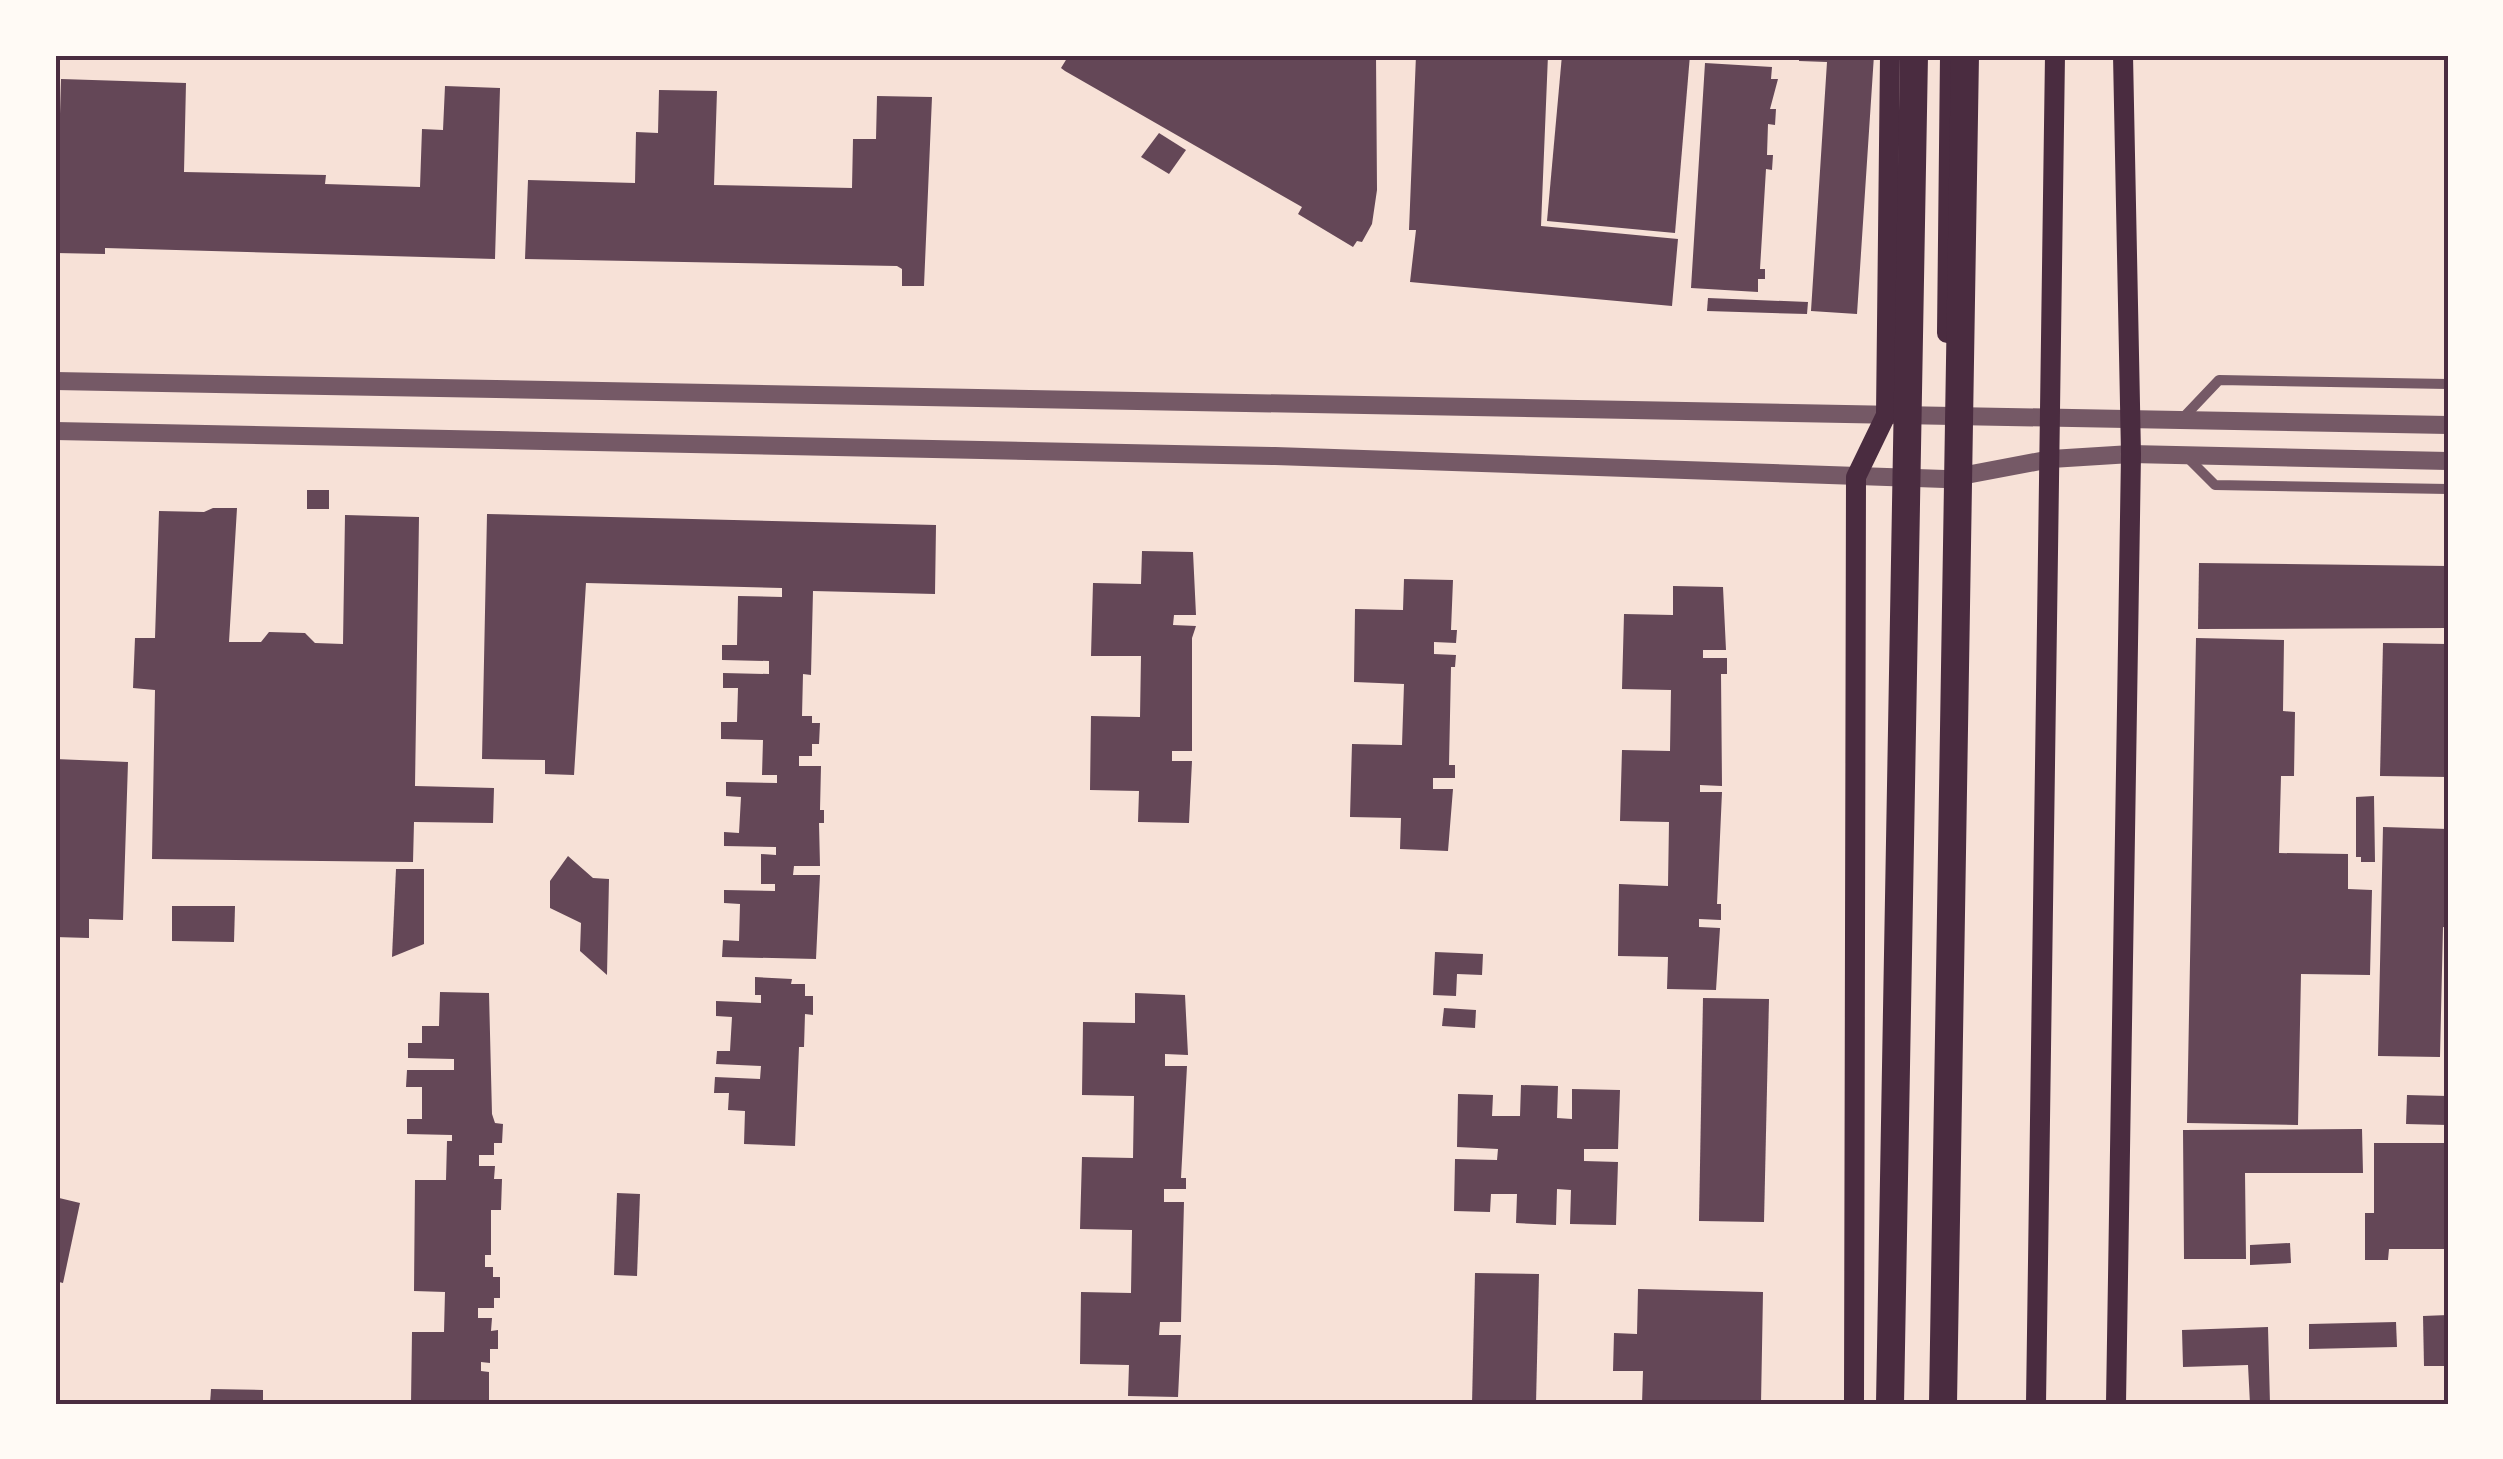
<svg xmlns="http://www.w3.org/2000/svg" width="2503" height="1459" font-family="Cabin,sans-serif">
  <style>
    .building { fill: #644757 }
    .lines { fill: none; stroke-linecap: round; stroke-linejoin: round }
    .minor { stroke: #755966; stroke-width: 10 }
    .tertiary { stroke: #755966; stroke-width: 18 }
    .secondary { stroke: #4a2c40; stroke-width: 20 }
    .trunk { stroke: #4a2c40; stroke-width: 28 }
    .neatline { fill: none; stroke: #4a2c40; stroke-width: 4 }
  </style>
  <rect width="100%" height="100%" fill="#f7e1d7"/>
  <!-- building -->
  <g class="building">
    <path d="M1069,55h307l1,135 -5,34 -10,18 -5,-1 -4,6 -55,-33 4,-7 -237,-136 -4,-3z"/>
    <path d="M1416,55h132l-7,171 137,13 -6,67 -262,-24 6,-52h-7z"/>
    <path d="M1562,55h128l-15,178 -128,-12z"/>
    <path d="M1799,55h75l-17,259 -46,-3 16,-249 -28,-1z"/>
    <path d="M1705,63l67,4 -1,12h7l-8,30h6l-1,16 -7,-1 -1,31h6l-1,15 -6,-1 -6,100h5v10h-7v13l-67,-4z"/>
    <path d="M61,79l125,4 -2,89 142,3 -1,9 95,3 2,-58 21,1 2,-44 55,2 -5,171 -390,-11v6l-49,-1z"/>
    <path d="M659,90l58,1 -3,94 138,3 1,-49h23l1,-43 55,1 -8,189h-22v-17l-5,-3 -372,-7 3,-79 107,3 1,-51 22,1z"/>
    <path d="M1159,133l27,17 -17,24 -28,-17z"/>
    <path d="M1708,298l100,4 -1,12 -100,-3z"/>
    <rect x="307" y="490" width="22" height="19"/>
    <path d="M213,508h24l-8,134h32l8,-10 36,1 10,10 28,1 2,-129 74,2 -4,269 79,2 -1,35 -79,-1 -1,40 -261,-3 3,-169 -22,-2 2,-50h20l4,-127 45,1z"/>
    <path d="M487,514l449,11 -1,69 -122,-3 -2,84 -8,-1 -1,42h10v7h8l-1,21h-7v12h-13v10h22l-1,44h4v13h-5l1,43h-26l-1,9h27l-4,84 -94,-2 1,-17 16,1 1,-37 -16,-1v-13l51,1v-7h-14v-30l15,1v-8l-52,-1v-14l15,1 2,-36 -15,-1v-14l51,1v-8h-15l1,-35 -42,-1v-17h16l1,-34h-15v-15l46,1v-13l-47,-1v-15h15l1,-49 44,1v-9l-196,-5 -12,192 -29,-1v-14l-63,-1z"/>
    <path d="M1142,551l51,1 3,63h-22l-1,10 23,1 -4,12v113h-20v10h20l-3,62 -51,-1 1,-31 -49,-1 1,-74 49,1 1,-61h-50l2,-73 48,1z"/>
    <path d="M2199,563l249,3v62l-250,1z"/>
    <path d="M1404,579l49,1 -2,50h6l-1,13 -22,-1v12l22,1 -1,12h-4l-2,98h6v13h-22v11h20l-5,62 -48,-2 1,-31 -51,-1 2,-73 50,1 2,-61 -50,-2 1,-73 48,1z"/>
    <path d="M1673,586l50,1 3,63h-23v8h24v16h-6l1,112 -22,-1v7h22l-5,112h4v16l-22,-1v8l21,1 -4,62 -49,-1 1,-32 -50,-1 1,-72 49,2 1,-64 -49,-1 2,-71 48,1 1,-61 -49,-1 2,-75 49,1z"/>
    <path d="M2196,638l88,2 -1,71 12,1 -1,64h-13l-2,77 69,1v35l24,1 -2,85 -69,-1 -3,151 -111,-2z"/>
    <path d="M2383,643l65,1v133l-68,-1z"/>
    <path d="M55,759l73,3 -5,158 -34,-1v19l-34,-1z"/>
    <path d="M2374,796l1,66h-14v-5h-5v-60z"/>
    <path d="M2383,827l65,2v99l-5,-1 -3,130 -62,-1z"/>
    <path d="M568,856l25,22 16,1 -2,96 -27,-24 1,-28 -31,-15v-27z"/>
    <path d="M396,869h28v75l-32,13z"/>
    <path d="M172,906h63l-1,36 -62,-1z"/>
    <path d="M1435,952l48,2 -1,21 -25,-1 -1,22 -23,-1z"/>
    <path d="M755,977l37,2 -1,5h14v12h8v19l-8,-1 -1,33h-5l-4,99 -51,-2 1,-33 -17,-1 1,-17h-15l1,-16 45,2 1,-13 -45,-2 1,-13h13l2,-34 -16,-1v-15l45,2v-8h-6z"/>
    <path d="M440,992l49,1 3,121 3,9 8,1 -1,19h-8v12h-15v11h16l-1,13h8l-1,31h-10v45h-6v12h8v10h7v21h-6v10h-16v10h14l-1,13 7,-1v19h-8v14l-9,-1v9l8,1v32h-78l1,-72h32l1,-40 -31,-1 1,-111h31l1,-39h5v-6l-45,-1v-15h15v-32h-16l1,-17h47v-11l-46,-1v-15h14v-17h17z"/>
    <path d="M1135,993l50,2 3,60 -23,-1v12h22l-6,112h5v11h-22v13h20l-3,120h-21l-1,13h22l-3,62 -50,-1 1,-31 -49,-1 1,-72 50,1 1,-63 -52,-1 2,-72 51,1 1,-62 -52,-1 1,-73 52,1z"/>
    <path d="M1703,998l66,1 -5,223 -65,-1z"/>
    <path d="M1444,1008l32,2 -1,18 -33,-2z"/>
    <path d="M1521,1085l37,1 -1,32 15,1v-30l48,1 -2,59h-34v12l34,1 -2,63 -46,-1 1,-34 -14,-1 -1,36 -40,-2 1,-29h-26l-1,18 -36,-1 1,-52 42,1 1,-11 -41,-2 1,-53 35,1 -1,21h28z"/>
    <path d="M2407,1095l41,1v29l-42,-1z"/>
    <path d="M2362,1129l1,44h-118l1,86h-62l-1,-129z"/>
    <path d="M2374,1143h74v106h-59l-1,11h-23v-47h9z"/>
    <path d="M617,1193l23,1 -3,82 -23,-1z"/>
    <path d="M55,1197l25,6 -17,80 -8,-2z"/>
    <path d="M2290,1243l1,20 -41,2v-20z"/>
    <path d="M1475,1273l64,1 -3,130h-64z"/>
    <path d="M1638,1289l125,3 -2,112h-119l1,-33h-30l1,-38 23,1z"/>
    <path d="M2448,1315v51h-24l-1,-50z"/>
    <path d="M2396,1322l1,25 -88,2v-25z"/>
    <path d="M2268,1327l2,77h-20l-2,-39 -65,2 -1,-37z"/>
    <path d="M211,1389l52,1v14h-53z"/>
  </g>
  <g class="lines">
    <!-- minor -->
    <g class="minor">
      <path d="M2181,420l38,-40 229,4"/>
      <path d="M2186,456l29,29 233,4"/>
    </g>
    <!-- tertiary -->
    <g class="tertiary">
      <path d="M55,381l2393,44"/>
      <path d="M55,431l1220,25 670,23 106,-20 80,-5 317,7"/>
    </g>
    <!-- secondary -->
    <g class="secondary">
      <path d="M1947,333l3,-278"/>
      <path d="M1854,1404l2,-927 30,-62 4,-360"/>
      <path d="M2036,1404l19,-1349"/>
      <path d="M2116,1404l15,-950 -8,-399"/>
    </g>
    <!-- trunk -->
    <g class="trunk">
      <path d="M1890,1404l24,-1349"/>
      <path d="M1943,1404l22,-1349"/>
    </g>
  </g>
  <!-- border -->
  <rect width="2503" height="1459" fill="none" stroke="#fffaf5" stroke-width="115"/>
  <rect x="58" y="58" width="2388" height="1344" class="neatline"/>
</svg>
